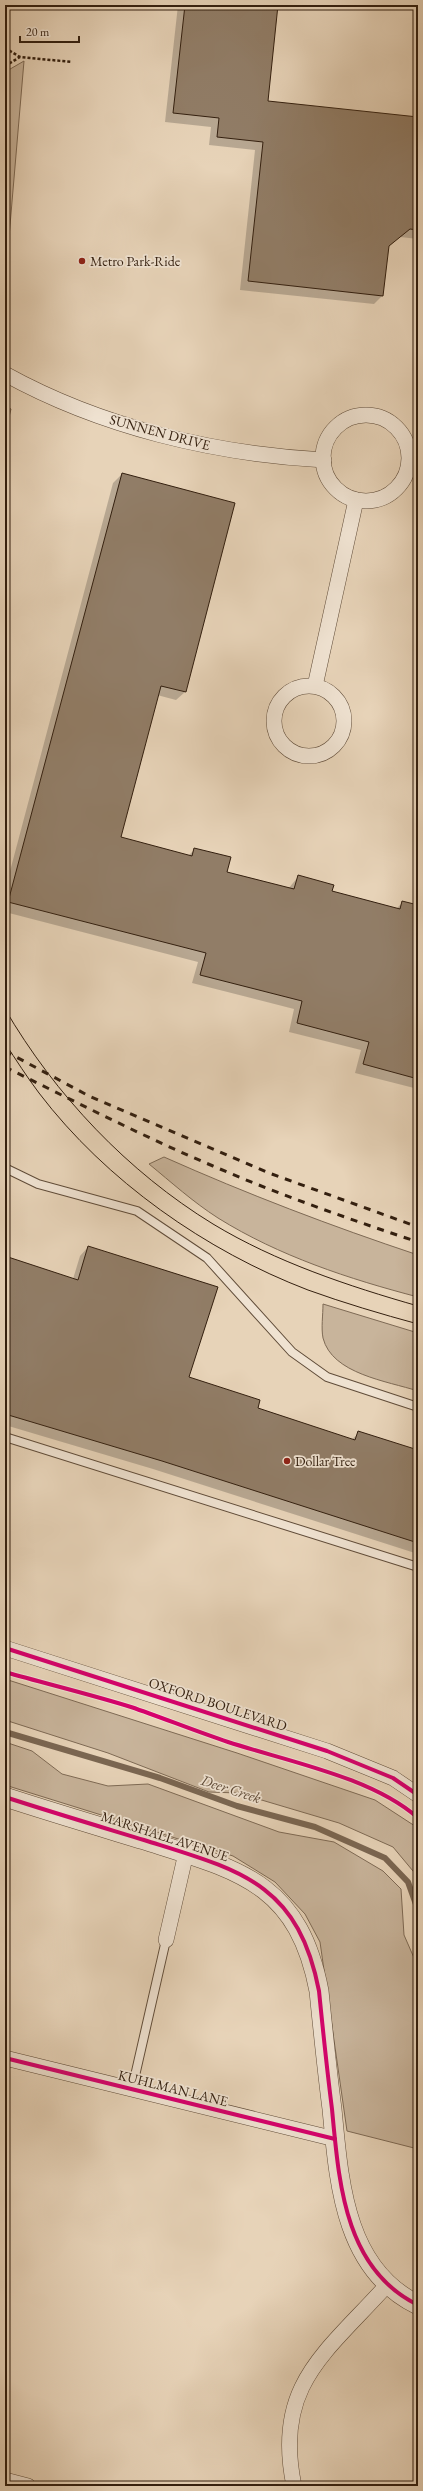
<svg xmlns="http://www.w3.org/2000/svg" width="423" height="2491" font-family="'EB Garamond',serif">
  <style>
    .green { fill: #c8b49b; stroke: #7e6a55 }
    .shadow { fill: #0003 }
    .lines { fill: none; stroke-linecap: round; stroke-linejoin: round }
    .stream { stroke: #7a6652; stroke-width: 6 }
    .building { fill: #917d67; stroke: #331f0f }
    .service-casing { stroke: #604c39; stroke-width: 10 }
    .minor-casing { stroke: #604c39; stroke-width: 16 }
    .tertiary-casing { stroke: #604c39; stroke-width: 20 }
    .path { stroke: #331f0f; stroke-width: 2.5; stroke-dasharray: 3 2; stroke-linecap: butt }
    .service { stroke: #efe2d1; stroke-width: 8 }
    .minor { stroke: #efe2d1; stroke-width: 15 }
    .tertiary { stroke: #efe2d1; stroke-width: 19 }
    .tram { stroke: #331f0f; stroke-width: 1 }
    .rail { stroke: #331f0f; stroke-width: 3; stroke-dasharray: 7 7; stroke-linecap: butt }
    .cycleway-casing { stroke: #efe2d1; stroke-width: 6 }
    .cycleway { stroke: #d6006c; stroke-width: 4 }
    .poi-dot { fill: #8f2418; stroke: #efe2d1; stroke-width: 1.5 }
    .labels { text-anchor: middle; stroke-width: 3.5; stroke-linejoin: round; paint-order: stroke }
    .poi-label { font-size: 14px; fill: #331f0f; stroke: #efe2d1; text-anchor: start }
    .street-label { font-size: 14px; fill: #331f0f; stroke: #efe2d1 }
    .water-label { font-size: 15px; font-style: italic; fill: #5d4936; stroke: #efe2d1 }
  </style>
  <rect width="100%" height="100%" fill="#e7d3b8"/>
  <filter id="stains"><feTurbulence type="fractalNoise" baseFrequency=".005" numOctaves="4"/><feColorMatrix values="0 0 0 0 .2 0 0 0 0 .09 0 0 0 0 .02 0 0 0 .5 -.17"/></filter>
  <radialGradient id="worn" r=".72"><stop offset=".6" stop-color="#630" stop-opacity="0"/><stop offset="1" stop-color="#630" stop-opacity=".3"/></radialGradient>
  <!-- green -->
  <g class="green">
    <path d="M24,61l-19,223v-212z"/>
    <path d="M5,406l6,3 -6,24z"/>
    <path d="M164,1157c83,37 167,69 254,98v42c-69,-18 -139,-41 -200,-79 -25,-16 -47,-36 -69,-54z"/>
    <path d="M323,1304l95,29v58c-31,-10 -86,-17 -95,-53 -2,-10 0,-23 0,-34z"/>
    <path d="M5,1679l232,74 138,47 43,28v49l-25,-30 -54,-24 -101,-30 -29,-1 -101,-39 -103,-33z"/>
    <path d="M5,1742l27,9 30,23 46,12 40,-2 131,48 55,10 49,29 18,18 3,46 14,32v182l-71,-18 -27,-189 -15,-28 -30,-32 -42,-26 -228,-71z"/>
  </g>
  <!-- shadow -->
  <g class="shadow">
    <path d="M178,5h99l-10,97 151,16v121l-18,-2 -12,10 -6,49 -8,8 -134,-14 15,-140 -46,-5 2,-18 -46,-5z"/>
    <path d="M122,474l63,218 -9,8 -19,-5 -37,143 68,18 7,-7 31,24 62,16 10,-12 33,15 65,17 7,-7 15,4v183l-63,-16 6,-23 -72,-18 5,-23 -102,-26 6,-21 -193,-50v-22l108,-407z"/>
    <path d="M88,1247l100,131 69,31 94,31 8,-7 59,18v103l-265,-85 -148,-44v-168l68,22 7,-23z"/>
  </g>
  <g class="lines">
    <!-- stream -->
    <path class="stream" d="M5,1732l155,46 77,28 78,21 70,31 23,24 10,28"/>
  </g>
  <!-- building -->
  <g class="building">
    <path d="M185,5h93l-10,96 150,16v113l-8,-1 -21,17 -6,50 -135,-15 15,-139 -46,-5 2,-19 -46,-5z"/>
    <path d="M122,473l113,30 -49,189 -25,-6 -40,151 71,19 2,-8 37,9 -4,15 67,17 4,-14 36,10 -2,6 68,18 2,-8 16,4v174l-55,-15 6,-22 -72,-19 5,-22 -102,-26 6,-22 -198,-51z"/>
    <path d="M88,1246l130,41 -29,90 71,23 -2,8 97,32 3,-9 60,19v93l-256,-82 -157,-47v-158l73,24z"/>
  </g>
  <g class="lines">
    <!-- service casing -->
    <g class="service-casing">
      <g id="service">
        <path d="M5,1168l33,16 99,27 70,47 85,94 35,25 91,30"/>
        <path d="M5,1437l413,130"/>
        <path d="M132,2089l34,-149"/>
      </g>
    </g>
    <!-- minor casing -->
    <g class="minor-casing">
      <g id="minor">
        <path d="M5,374c96,53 209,80 319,86"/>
        <circle cx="366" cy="458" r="43"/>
        <circle cx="309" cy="721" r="35"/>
        <path d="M315,686l41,-186"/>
        <path d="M5,1648l322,103 66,27 25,17"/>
        <path d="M166,1940l20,-87"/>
        <path d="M5,2058l330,81"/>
        <path d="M5,2480l23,6"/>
        <path d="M294,2486c-21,-101 32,-133 93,-201"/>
      </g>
    </g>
    <!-- tertiary casing -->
    <g class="tertiary-casing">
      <path id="tertiary" d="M5,1797c46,15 93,29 139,43 95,30 154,42 175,151 4,40 8,79 13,118 7,73 12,160 86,196"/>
    </g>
    <!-- path -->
    <g class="path">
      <path d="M5,10l3,-5"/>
      <path d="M5,48l15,9"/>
      <path d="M5,66l15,-9 52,5"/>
    </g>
    <!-- service -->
    <use href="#service" class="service"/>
    <!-- minor -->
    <use href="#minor" class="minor"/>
    <!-- tertiary -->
    <use href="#tertiary" class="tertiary"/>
    <!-- tram -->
    <g class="tram">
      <path d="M5,1009c50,86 123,163 208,215 63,38 135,62 205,82"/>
      <path d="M5,1043c11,17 22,34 34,50 67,88 167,158 269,197 36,13 73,24 110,34"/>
    </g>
    <!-- rail -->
    <g class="rail">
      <path d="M5,1051l84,45 180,77 149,54"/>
      <path d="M5,1067c69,34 137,69 208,99 67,29 136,53 205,76"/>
    </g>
    <!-- cycleway casing -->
    <g class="cycleway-casing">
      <g id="cycleway">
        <path d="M5,1648l322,103 66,27 25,17"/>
        <path d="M5,1672c42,12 84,22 126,35 32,11 64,24 97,35 58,19 144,35 190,76"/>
        <path d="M5,1797c46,15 93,29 139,43 95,30 154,42 175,151 4,40 8,79 13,118 7,73 12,160 86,196"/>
        <path d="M5,2058l330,81"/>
      </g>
    </g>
    <!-- cycleway -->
    <use href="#cycleway" class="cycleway"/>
  </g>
  <!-- markers -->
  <g class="poi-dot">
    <circle cx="82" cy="261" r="4"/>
    <circle cx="287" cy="1461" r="4"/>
  </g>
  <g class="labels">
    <!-- poi labels -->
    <g class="poi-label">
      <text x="90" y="266">Metro Park-Ride</text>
      <text x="295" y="1466">Dollar Tree</text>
    </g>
    <!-- street labels -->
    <g class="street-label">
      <text transform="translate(160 432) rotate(15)" y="5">SUNNEN DRIVE</text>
      <text transform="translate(218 1704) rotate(18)" y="5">OXFORD BOULEVARD</text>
      <text transform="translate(165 1836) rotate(18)" y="5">MARSHALL AVENUE</text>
      <text transform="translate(173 2088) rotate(14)" y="5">KUHLMAN LANE</text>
    </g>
    <!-- water labels -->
    <g class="water-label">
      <text transform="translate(231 1789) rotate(18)" y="5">Deer Creek</text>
    </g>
  </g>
  <!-- margin -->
  <rect width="423" height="2491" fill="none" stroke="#e7d3b8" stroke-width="20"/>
  <rect x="6" y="6" width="411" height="2479" fill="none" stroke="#331f0f" stroke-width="2"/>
  <rect x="10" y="10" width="403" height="2471" fill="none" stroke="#331f0f"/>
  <!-- scale -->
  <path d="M20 36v6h59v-6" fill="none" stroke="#331f0f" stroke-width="2"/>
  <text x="26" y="36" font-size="12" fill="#331f0f" stroke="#efe2d1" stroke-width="3" paint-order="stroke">20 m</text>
  <rect width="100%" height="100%" filter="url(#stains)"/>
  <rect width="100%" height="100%" fill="url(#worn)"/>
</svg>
